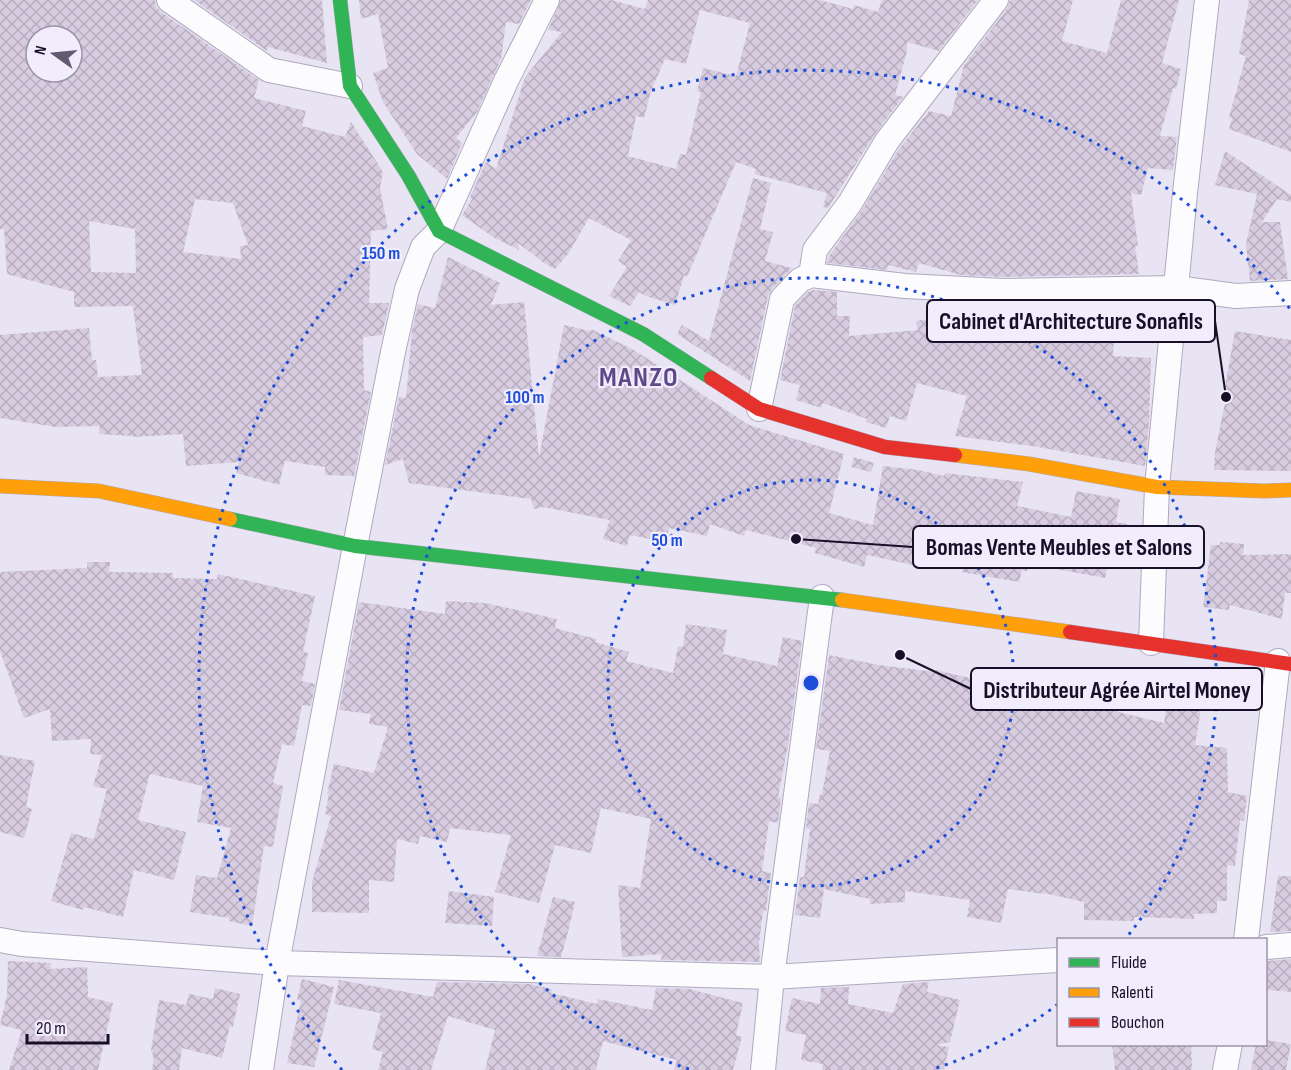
<svg xmlns="http://www.w3.org/2000/svg" width="1291" height="1070" font-family="'Sofia Sans Condensed',sans-serif">
  <style>
    .building { fill: url(#building-cross-hatch); fill-rule: evenodd }
    .lines { fill: none; stroke-linecap: round; stroke-linejoin: round }
    .street-casing { stroke: #afa9be; stroke-width: 26 }
    .fast-casing { stroke: #afa9be; stroke-width: 15 }
    .slow-casing { stroke: #afa9be; stroke-width: 15 }
    .jam-casing { stroke: #afa9be; stroke-width: 15 }
    .street { stroke: #fcfbfd; stroke-width: 24 }
    .fast { stroke: #30b455; stroke-width: 14 }
    .slow { stroke: #ff9f0a; stroke-width: 14 }
    .jam { stroke: #e5322d; stroke-width: 14 }
    .ring { fill: none; stroke: #1d4ed8; stroke-width: 3; stroke-dasharray: 3 6 }
    .labels { text-anchor: middle; stroke-width: 4.5; stroke-linejoin: round; paint-order: stroke }
    .district-label { font-size: 28px; font-weight: bold; letter-spacing: 1.5px; fill: #5d4988; stroke: #f1edfc }
    .centre { fill: #1d4ed8; stroke: #f1edfc; stroke-width: 3 }
    .ring-label { font-size: 18px; text-anchor: middle; font-weight: bold; fill: #1d4ed8; stroke: #f1edfc; stroke-width: 4.5; stroke-linejoin: round; paint-order: stroke }
    .leader { fill: none; stroke: #180f29; stroke-width: 2 }
    .callout-dot { fill: #180f29; stroke: #f1edfc; stroke-width: 2 }
    .callout { fill: #f1edfc; stroke: #180f29; stroke-width: 2 }
    .callout-label { font-size: 24px; text-anchor: middle; font-weight: bold; fill: #180f29 }
  </style>
  <defs>
    <pattern id="building-cross-hatch" width="8" height="8" patternUnits="userSpaceOnUse" patternTransform="scale(1.5)"><rect width="8" height="8" fill="#d7cce0"/><path d="M0 0l8 8M0 8l8-8" fill="none" stroke="#b8aec0"/></pattern>
  </defs>
  <rect width="100%" height="100%" fill="#e8e4f4"/>
  <!-- building -->
  <g class="building">
    <path d="M0,0h155l1,7 5,5 98,68 -5,18 52,13 -4,15 43,11 6,-15 32,50 -3,16 8,41 -17,2 -2,72h20l-7,32 -19,2 1,53 7,2 -17,84 -29,-1v-8l-40,-6 -6,24 -43,-12 3,-11 -53,4 -3,-32 -50,3v-1l-34,-2 1,-8 -44,1 -56,-9v-83l89,-7 3,32h4l2,17 44,-2 -9,-69 -59,1v-15l-67,-18 -3,-45h-4zM36,36h36v36h-36zM195,199l38,4 15,42 -8,1 1,13 -58,-7zM89,221l46,8 1,44 -45,-1z"/>
    <path d="M194,0h128l5,63 -59,-16 -1,4z"/>
    <path d="M359,0h172l-12,24 -13,-2 -5,37 -24,53 -21,26 6,5 -15,36 -30,-25 -34,-52 -10,-29 15,-5 -10,-54 -17,5z"/>
    <path d="M561,0h50l34,9 3,-9h172l33,9 1,-4 24,7 4,-12h96l-39,51 -32,-9v9l-12,44 8,2 -28,37 -47,74 -5,-1 4,-14 -73,-19 2,-5 -20,-7 -49,115 -3,-2 -9,30 -29,-9 -7,-4 -9,14 -21,-10 18,-29 -9,-6 13,-21 -42,-22 -21,36 -13,15 -11,-6 -26,-20 1,7 -26,-13 -31,-22 10,-16 -2,-2 16,-35 10,7 29,-92 37,-45 -14,-2zM700,10l50,13 -14,53 -33,-8 -6,23 4,1 -15,63 -6,-1 -4,15 -48,-13 8,-40 8,2 7,-27 14,-32 21,5z"/>
    <path d="M1010,0h63l-11,41 45,12 14,-53h58l-17,63 19,6 -5,20 -3,-1 -13,48 17,1 -4,33 -25,-2 -7,27 -10,-2 7,53h-3l4,28 -136,3 -43,-2 -41,-12 -3,9 -28,-7 -1,5 -60,-7 2,-7 33,-46 37,-61 30,-38 22,5 13,-51 43,-56z"/>
    <path d="M1249,0h42v152l-62,-23 3,-11 -3,-1 17,-61 -7,-2z"/>
    <path d="M1225,151l66,44v7l-14,-3 -15,23h18l8,57 -38,2 -4,-37 11,-50 -42,-9z"/>
    <path d="M753,178l18,5 -11,46 13,3 -8,29 27,7 -20,21 -4,7 -18,85 -73,-47 5,-9 27,16z"/>
    <path d="M448,257l52,26 -9,22 33,-3 15,155 25,-132 26,6 1,-2 43,21 115,75 95,29 -15,59 44,12 10,-59 35,4 26,6 1,-3 78,9 -6,24 54,11 5,-26 44,8 -4,23 25,5 -5,22 -24,-5 -7,34 -76,-14 -2,7 -5,-1 -3,12 -57,-10 1,-8 -48,-9 -2,10 -46,-10 -3,12 -49,-14 1,-5 -70,-18 -2,6 -34,-12 -3,12 -38,-8 -3,14 -36,-7 -3,11 -24,-7 7,-19 -67,-13 -9,2 -3,-10 -122,-16 -6,-24 -18,6 14,-68 7,1 6,-67 6,-27 17,4z"/>
    <path d="M813,290l24,2v24h13l-1,20 69,-6 -2,-9 20,-3 38,1v7l40,10 8,-31 94,-2 -3,53 38,2 -2,65 -4,43 -113,-20 -77,-10 12,-40 -50,-13 -11,38 -16,-5 -4,12 -20,-6 1,-3 -44,-16 -2,5 -25,-8 4,-15 -20,-5 15,-74 13,-14z"/>
    <path d="M1235,331l56,9v131l-77,-1 1,-18 12,-59h-3z"/>
    <path d="M854,457l20,6 -3,9 -20,-5z"/>
    <path d="M1220,542l24,2 -1,11 48,-1v39h-6l-3,26 -52,-14 -1,5 -26,-3 8,-62h9z"/>
    <path d="M87,562h23l-1,10 64,1v5l44,1 1,-5 97,22 -12,56 5,1 -6,28 13,3 -4,22 -9,-1 -8,41 -12,-2 -9,39 10,3 -10,61 -9,-1 -12,80 -23,-5v-3l-39,-6 6,-37 21,3 14,-50 -34,-6 6,-36 -53,-12 -12,46 48,12 -12,48 -40,-10 -11,47 -39,-10 -1,3 -32,-9 20,-68 23,6 13,-50 -14,-3 9,-31 -12,-1 1,-15 -39,2 -2,-32 -26,9 -24,-67v-79l87,-4z"/>
    <path d="M446,601l39,2 72,16 -2,9 41,11 -1,3 34,10 -3,9 47,12 5,-27 5,1 3,-23 41,6 -4,24 54,12 6,-29 19,4 -14,104 -10,52 3,1 -3,25 -9,-2 -7,50 9,2 -5,38h-3l-4,32 1,19 -99,-2 1,-6 -40,3 -4,-72 22,3 11,-69 -50,-11 -10,45 -36,-8 -16,58 -44,-11 16,-57 -61,-7 -3,14 -27,-6 -2,8 -21,-5 -3,43 -25,-2v33l-57,-1v-30l19,-66 -6,-2 4,-20h-2l7,-30 40,9 14,-46 -19,-3 2,-10 -32,-4 20,-108 86,12z"/>
    <path d="M829,655l50,10 56,7 1,-2 55,13 -2,8 43,8v-2l62,10 4,-14 24,7 -4,12 46,11 3,-19 34,5 -6,36 32,3 1,44 19,4 -3,25 -4,-1 -5,46 -8,-1v36h-10v12l-23,1v5l-60,-2v4l-50,-1v-18l-40,-9v1l-36,-5 -7,34 -34,-6 3,-17 -65,-9v11l-35,2v-5l-46,-10 -4,29 -25,-3 5,-38h4l6,-48 -4,-1 3,-25 9,1 2,-10h2l8,-43 -14,-2z"/>
    <path d="M0,755l35,6 -9,46 6,2 -8,29 -24,-6z"/>
    <path d="M1278,876h13v55l-21,1z"/>
    <path d="M449,891l45,6 -2,29 -47,-3z"/>
    <path d="M553,897l22,5 -8,34 -6,21 -24,-1z"/>
    <path d="M1291,959v33l-25,-2v-29z"/>
    <path d="M8,961l43,2 -1,6 37,-2 1,30 25,6 -15,67h-89l13,-40 -22,-5 7,-30z"/>
    <path d="M302,979l32,8 -20,80 -27,-4 14,-62 -4,-2z"/>
    <path d="M339,980l94,17 4,-15 93,2 22,5 -1,4 46,11 1,-5 54,11 4,-22 33,1 54,14 -7,32 6,2 -9,33h-59l3,-10 -74,-19 -7,29h-111l10,-40 -47,-14 -17,54h-53l5,-18 -11,-3 9,-36 -47,-9z"/>
    <path d="M929,982l-2,10 33,8 -10,42 -14,3 13,2 -5,23h-122l1,-6 -22,-4 5,-25 -21,-4 7,-33 28,6 1,-16 28,-1 -1,17 45,9 10,-29z"/>
    <path d="M215,988l25,6 -7,33 -3,-1 -8,32 -40,-10 -3,22h-27l2,-13h-2l1,-6h-2l8,-51 27,5 3,-11 24,5z"/>
    <path d="M1266,1040l25,4 -5,26h-35l5,-26h10z"/>
    <path d="M1112,1044h79l1,26h-77z"/>
  </g>
  <g class="lines">
    <!-- street casing -->
    <g class="street-casing">
      <g id="street">
        <path d="M169,0l100,70 81,16"/>
        <path d="M811,275l4,-25 35,-47 37,-62 109,-141"/>
        <path d="M759,409l23,-110 18,-19 11,-5 94,11 98,5 173,-3 60,8 55,-3"/>
        <path d="M1151,643l6,-156 28,-294 22,-193"/>
        <path d="M0,940l22,4 255,19 495,14 286,-17"/>
        <path d="M1246,940l32,-279"/>
        <path d="M1266,947l25,-2"/>
        <path d="M261,1070l16,-107 78,-417 38,-194 14,-63 16,-42 16,-16 67,-150 41,-81"/>
        <path d="M763,1070l9,-93 50,-380"/>
        <path d="M1225,1070l5,-26"/>
      </g>
    </g>
    <!-- fast casing -->
    <g class="fast-casing">
      <g id="fast">
        <path d="M340,0l10,86 58,89 31,56 204,103 68,44"/>
        <path d="M230,519l125,27 487,54"/>
      </g>
    </g>
    <!-- slow casing -->
    <g class="slow-casing">
      <g id="slow">
        <path d="M955,455l74,9 128,23 107,4 27,-1"/>
        <path d="M0,486l99,5 131,28"/>
        <path d="M842,600l228,32"/>
      </g>
    </g>
    <!-- jam casing -->
    <g class="jam-casing">
      <g id="jam">
        <path d="M711,378l48,31 126,38 70,8"/>
        <path d="M1070,632l221,32"/>
      </g>
    </g>
    <!-- street -->
    <use href="#street" class="street"/>
    <!-- fast -->
    <use href="#fast" class="fast"/>
    <!-- slow -->
    <use href="#slow" class="slow"/>
    <!-- jam -->
    <use href="#jam" class="jam"/>
  </g>
  <!-- distance rings -->
  <g class="ring">
    <circle cx="811" cy="683" r="203"/>
    <path d="M1058 1004A405 405 0 0 1 933 1069M689 1069A405 405 0 1 1 1126 938"/>
    <path d="M342 1070A608 608 0 1 1 1290 309"/>
  </g>
  <g class="labels">
    <!-- district labels -->
    <g class="district-label">
      <text x="639" y="386">MANZO</text>
    </g>
  </g>
  <circle cx="811" cy="683" r="9" class="centre"/>
  <g class="ring-label">
    <text x="381" y="259">150 m</text>
    <text x="525" y="403">100 m</text>
    <text x="667" y="546">50 m</text>
  </g>
  <!-- callouts -->
  <path class="leader" d="M1226 397L1215 321M796 539L913 547M900 655L971 689"/>
  <g class="callout-dot">
    <circle cx="1226" cy="397" r="6"/>
    <circle cx="796" cy="539" r="6"/>
    <circle cx="900" cy="655" r="6"/>
  </g>
  <g class="callout">
    <rect x="927" y="300" width="288" height="42" rx="6"/>
    <rect x="913" y="526" width="291" height="42" rx="6"/>
    <rect x="971" y="668" width="291" height="42" rx="6"/>
  </g>
  <g class="callout-label">
    <text x="1071" y="329">Cabinet d'Architecture Sonafils</text>
    <text x="1059" y="555">Bomas Vente Meubles et Salons</text>
    <text x="1117" y="698">Distributeur Agrée Airtel Money</text>
  </g>
  <!-- legend -->
  <rect x="1057" y="938" width="210" height="108" fill="#f1edfc" stroke="#9a94a8" stroke-width="1.5"/>
  <rect x="1069" y="958" width="30" height="9" fill="#30b455" stroke="#9a94a8" stroke-width="1.5"/>
  <text x="1111" y="968" font-size="18" fill="#180f29">Fluide</text>
  <rect x="1069" y="988" width="30" height="9" fill="#ff9f0a" stroke="#9a94a8" stroke-width="1.5"/>
  <text x="1111" y="998" font-size="18" fill="#180f29">Ralenti</text>
  <rect x="1069" y="1018" width="30" height="9" fill="#e5322d" stroke="#9a94a8" stroke-width="1.5"/>
  <text x="1111" y="1028" font-size="18" fill="#180f29">Bouchon</text>
  <!-- north arrow -->
  <g transform="translate(54 54) rotate(285)"><circle r="28" fill="#f1edfc" stroke="#9a94a8" stroke-width="1.5"/>
  <path d="M0-4.5L10 22L0 15L-10 22Z" fill="#615a70"/>
  <text y="-9" font-size="16" font-weight="bold" text-anchor="middle" fill="#180f29">N</text>
  </g>
  <!-- scale -->
  <path d="M27 1034v9h81v-9" fill="none" stroke="#180f29" stroke-width="3"/>
  <text x="36" y="1034" font-size="18" fill="#180f29" stroke="#f1edfc" stroke-width="4.5" paint-order="stroke">20 m</text>
</svg>
